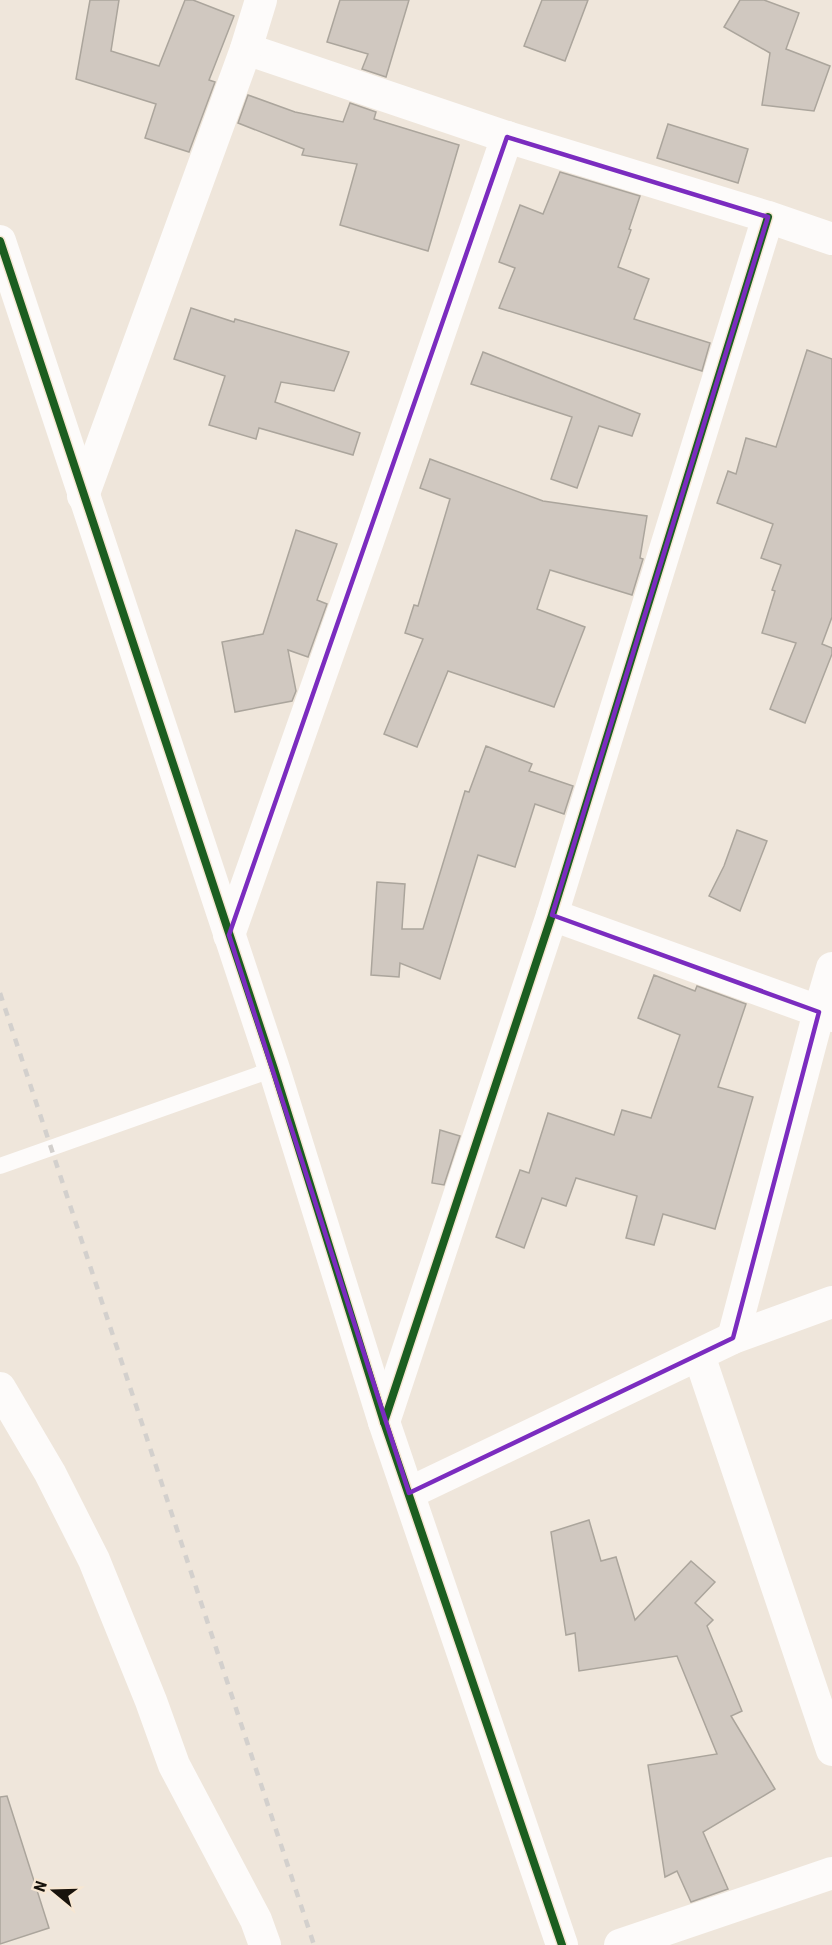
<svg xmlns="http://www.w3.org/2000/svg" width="832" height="1945" font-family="'Roboto Condensed',sans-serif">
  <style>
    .building { fill: #d0c8c0; stroke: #aba59c; stroke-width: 1.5 }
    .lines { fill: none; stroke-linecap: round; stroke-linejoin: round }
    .lane { stroke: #fdfbfa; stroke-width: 16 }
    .street { stroke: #fdfbfa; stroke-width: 32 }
    .rail { stroke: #d3d0cd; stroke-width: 4.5; stroke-dasharray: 8 8; stroke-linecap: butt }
    .cycleway-casing { stroke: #f7e7d3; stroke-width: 11 }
    .cycleway { stroke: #1b5e20; stroke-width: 8 }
    .marked { fill: none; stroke: #7b2cbf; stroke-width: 4.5; stroke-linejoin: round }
  </style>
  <rect width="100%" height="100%" fill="#efe6db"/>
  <!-- building -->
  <g class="building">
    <path d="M90,0h29l-8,51 48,15 26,-66h8l41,16 -25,64 6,2 -26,70 -44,-14 11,-34 -80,-25z"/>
    <path d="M340,0h69l-23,77 -24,-8 6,-15 -41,-12z"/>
    <path d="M542,0h46l-23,61 -41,-15z"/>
    <path d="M740,0h24l35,13 -13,36 44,17 -16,45 -52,-6 8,-52 -46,-26z"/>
    <path d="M248,95l47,17 48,10 7,-19 26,9 -2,7 85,26 -31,106 -88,-26 17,-61 -55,-9 2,-6 -66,-26z"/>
    <path d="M668,124l80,25 -10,34 -81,-25z"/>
    <path d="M560,172l80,24 -11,33 2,1 -13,37 31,12 -15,40 76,24 -8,28 -203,-63 16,-40 -16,-6 21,-57 23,9z"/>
    <path d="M191,308l43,14 1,-3 114,33 -15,39 -53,-9 -6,20 85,31 -7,22 -94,-27 -3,11 -47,-14 16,-49 -51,-17z"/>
    <path d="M807,350l25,9v258l-10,27 10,4v6l-27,69 -35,-14 26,-66 -34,-10 13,-42 -3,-1 9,-25 -20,-7 12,-34 -56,-21 11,-32 8,3 10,-36 30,9z"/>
    <path d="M483,352l157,62 -8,22 -33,-10 -22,62 -26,-9 21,-62 -101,-33z"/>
    <path d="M430,459l113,42 104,15 -7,42 3,1 -11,36 -82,-25 -13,39 48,18 -31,80 -106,-36 -31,76 -33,-13 39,-95 -18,-6 9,-28 4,1 32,-107 -30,-11z"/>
    <path d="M296,530l41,14 -20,56 10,4 -19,53 -20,-7 8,41 -4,10 -57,11 -13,-70 41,-8z"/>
    <path d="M486,746l46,18 -3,7 44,15 -9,28 -29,-10 -20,63 -37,-12 -38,124 -40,-16 -1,14 -28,-2 6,-93 28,2 -3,45h21l42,-138 4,1z"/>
    <path d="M737,830l30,11 -27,70 -31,-15 15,-30z"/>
    <path d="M654,975l41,16 2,-5 49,18 -28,83 35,10 -38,132 -52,-15 -9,31 -28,-7 11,-42 -61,-18 -10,28 -24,-8 -18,50 -28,-11 24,-67 9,3 19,-60 66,22 8,-25 29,8 29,-83 -42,-17z"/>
    <path d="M440,1130l20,6 -16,49 -12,-2z"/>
    <path d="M589,1520l12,41 15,-4 19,63 56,-59 24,21 -20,21 18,17 -6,6 35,85 -11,5 44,73 -72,43 25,57 -37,13 -14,-31 -12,6 -17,-112 69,-11 -40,-98 -98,15 -4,-38 -9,2 -15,-103z"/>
    <path d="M7,1796l42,132 -49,16v-147z"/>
  </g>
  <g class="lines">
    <!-- lane -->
    <path class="lane" d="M0,1166l274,-97"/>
    <!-- street -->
    <g class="street">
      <path d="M246,49l261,88 261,80 64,22"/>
      <path d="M0,241l274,828 110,353 178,523"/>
      <path d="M83,496l163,-447 15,-49"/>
      <path d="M552,915l280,101"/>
      <path d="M229,935l138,-391 140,-407"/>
      <path d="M733,1338l86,-326 13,-44"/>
      <path d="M699,1355l133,395"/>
      <path d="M0,1388l50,85 44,87 57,141 23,64 82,155 9,25"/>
      <path d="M384,1422l168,-507 216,-698"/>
      <path d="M409,1493l324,-155 99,-36"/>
      <path d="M620,1945l212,-72"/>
    </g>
    <!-- rail -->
    <path class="rail" d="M0,993l314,952"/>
    <!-- cycleway casing -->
    <g class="cycleway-casing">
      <g id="cycleway">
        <path d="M0,241l274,828 110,353 178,523"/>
        <path d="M384,1422l168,-507 216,-698"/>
      </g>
    </g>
    <!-- cycleway -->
    <use href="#cycleway" class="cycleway"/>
  </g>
  <!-- marked area -->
  <path class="marked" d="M507,137l261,80 -216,698 267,97 -86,326 -324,155 -180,-558z"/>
  <!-- north arrow -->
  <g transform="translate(54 1891) rotate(289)" stroke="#f7e7d3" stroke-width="4.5" paint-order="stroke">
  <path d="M0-4.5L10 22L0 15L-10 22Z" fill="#18130c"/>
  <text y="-9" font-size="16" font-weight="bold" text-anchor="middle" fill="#18130c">N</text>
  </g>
</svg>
